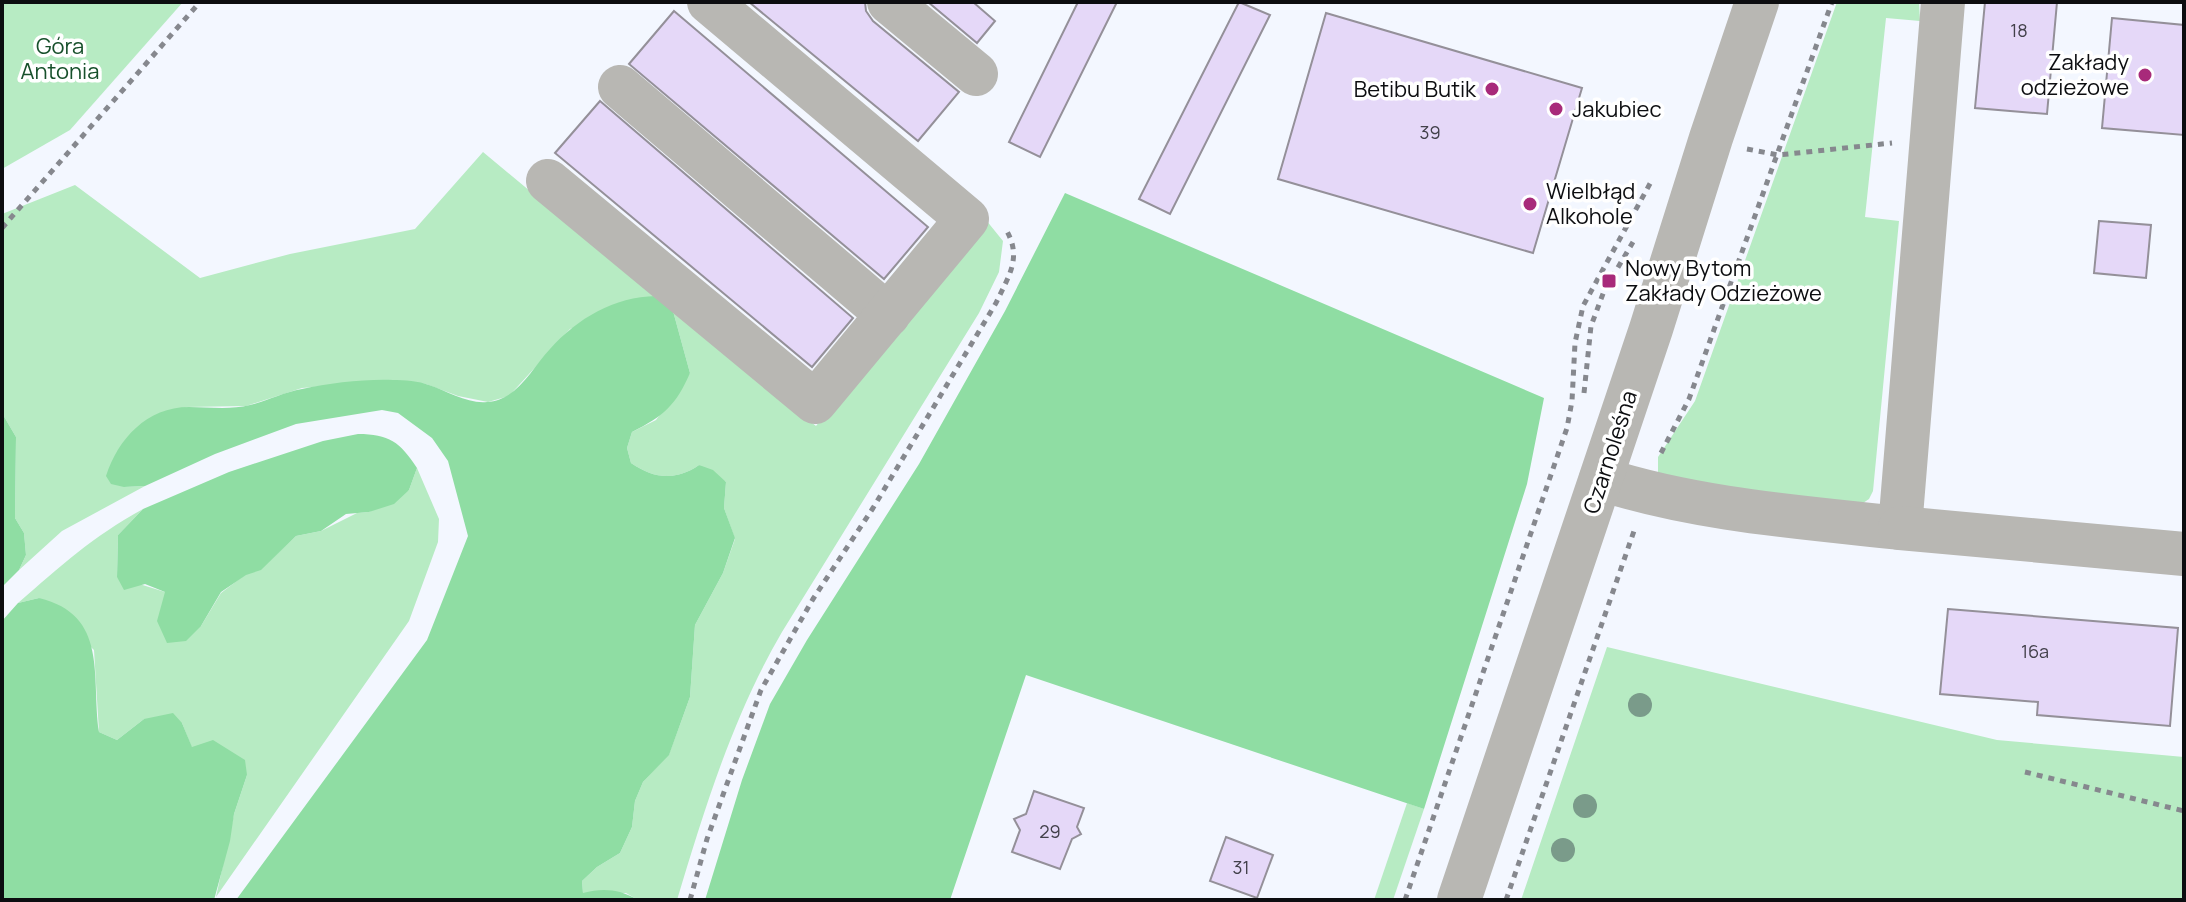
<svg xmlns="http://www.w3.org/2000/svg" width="2186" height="902" font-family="Manrope,sans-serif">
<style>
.green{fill:#b7ebc3}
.forest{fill:#8fdda3}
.building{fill:#e5d8f8;stroke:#949099;stroke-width:2}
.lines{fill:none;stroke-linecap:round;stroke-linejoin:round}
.path{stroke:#86888e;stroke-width:5;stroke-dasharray:6 6;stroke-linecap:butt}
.minor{stroke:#b8b7b3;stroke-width:44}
.tree{fill:#7a9b8a}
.poi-dot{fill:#a82a7a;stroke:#fff;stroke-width:3}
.labels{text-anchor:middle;stroke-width:7;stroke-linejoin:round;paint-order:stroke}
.number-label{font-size:18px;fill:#42404a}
.park-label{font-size:22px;fill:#17502b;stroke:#fff}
.poi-label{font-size:22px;fill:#0c0d10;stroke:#fff;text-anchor:start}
.street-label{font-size:22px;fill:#0c0d10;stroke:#fff}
</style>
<rect width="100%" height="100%" fill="#f3f7ff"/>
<g class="green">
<path d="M2,2H183L70,130L2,169Z"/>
<path d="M1837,2H1919L1920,21L1886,18L1865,217L1899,221L1873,491L1869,499L1860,505L1658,486V457L1695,401Z"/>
<path d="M483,152L656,296L570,329L509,396L488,402L458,396L426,384L392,380L302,388L246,406L186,407L124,487L145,486L62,531L19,570L26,555L24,533L15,518L16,437L2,413V214L75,185L200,278L290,254L415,229Z"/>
<path d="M986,220L1003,241L999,272L979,313L782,632C733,716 705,807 677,900H638L626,893H583L582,881L597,867L620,853L632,827L635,801L643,782L669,754L681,722L690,697L695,625L723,573L735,539L724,508L726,482L699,465C676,481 654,479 631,463L627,448L632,432L656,420L690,373L673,311L816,426Z"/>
<path d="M417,468L439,519L438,542L409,621L216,897L234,814L247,775L192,748L182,723L144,719L117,740L99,732L94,650L39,598L18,603C62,565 92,537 143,509L118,535L117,577L165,592L201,626L221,593L246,574L261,569L296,536L321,531L357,513L369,512L409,490Z"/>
<path d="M1607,647L1997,740L2184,757V900H1521Z"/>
<path d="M1407,803L1424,809L1393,900H1374Z"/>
</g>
<g class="forest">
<path d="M1065,193L1544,398L1527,484L1424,809L1026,675L950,900H705L742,780L770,704L807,640L919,464L1005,311Z"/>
<path d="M656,296L673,311L690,373C676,405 664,416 632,432L627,448L631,463C654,479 676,481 699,465L713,470L726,482L724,508L735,538L723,573L695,625L690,697L681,722L669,755L643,782L635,801L632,827L620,853L597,867L582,881L583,893C603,888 619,889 638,900H236L427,640L468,536L448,461L432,438L398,413L382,410L296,424L215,454L145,486L124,487L111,484L106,476C118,439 147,407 189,407C209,407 230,410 250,405C267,401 284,392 302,389C330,383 364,379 393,380C404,380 419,381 429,385C447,391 468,404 487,402C518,400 531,369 550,349C578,318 614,297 656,296Z"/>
<path d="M2,413L16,437L15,518L24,533L26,555L19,570L2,587Z"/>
<path d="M358,434C389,434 400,442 417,468L409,490L394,504L369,512L346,514L321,531L296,536L261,570L246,575L221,592L201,626L186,641L167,643L157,621L165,592L145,584L124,590L117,577L118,535L143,509L229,472L323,441Z"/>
<path d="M39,598C109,615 91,676 99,732L117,740L144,719L173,713L182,723L192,747L213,740L245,760L247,775L234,814L230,841L214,900H2V621L18,603Z"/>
</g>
<g class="building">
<path d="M749,2H865L866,11L873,21L959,92L918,141Z"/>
<path d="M928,2H973L995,21L977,43Z"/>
<path d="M1078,2H1117L1040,157L1009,142Z"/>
<path d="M1239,2L1270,15L1170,214L1139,199Z"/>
<path d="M1985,2H2057L2047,114L1975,108Z"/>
<path d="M674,11L928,227L884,279L629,64Z"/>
<path d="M1326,13L1582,88L1533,253L1278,179Z"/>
<path d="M2112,18L2184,25V135L2102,128Z"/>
<path d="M600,101L853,318L812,367L555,153Z"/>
<path d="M2099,221L2151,225L2146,278L2094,273Z"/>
<path d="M1948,609L2178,628L2170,726L2037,715L2038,702L1940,694Z"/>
<path d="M1034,791L1084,808L1077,827L1081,834L1072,839L1060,869L1012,852L1020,830L1014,819L1026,814Z"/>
<path d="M1226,837L1273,855L1257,898L1210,881Z"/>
</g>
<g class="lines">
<g class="path">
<path d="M1747,149L1778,155L1892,143"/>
<path d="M2,228L200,2"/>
<path d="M1584,393L1591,326L1604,291L1633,242"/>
<path d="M1661,453L1689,399L1832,2"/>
<path d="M2025,772L2184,811"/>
<path d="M690,900L707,839L761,690L813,599L873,508L996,303C1009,275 1023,257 1005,228"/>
<path d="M1405,900L1567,428L1572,401L1575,343L1583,306L1652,180"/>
<path d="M1506,900L1634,531"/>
</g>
<g class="minor">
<path d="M889,2L976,74"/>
<path d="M620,87L888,315"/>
<path d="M548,181L815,402L967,219L709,2"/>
<path d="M1601,479C1698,510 1800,517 1900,528L1943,2"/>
<path d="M1900,528L2184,554"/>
<path d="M1459,900L1651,329L1711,138L1757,2"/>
</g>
</g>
<g class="tree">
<circle cx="1640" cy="705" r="12"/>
<circle cx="1585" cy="806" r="12"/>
<circle cx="1563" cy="850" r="12"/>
</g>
<g class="poi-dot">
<circle cx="2145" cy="75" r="8"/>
<circle cx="1492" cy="89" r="8"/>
<circle cx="1556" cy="109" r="8"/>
<circle cx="1530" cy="204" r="8"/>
<rect x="1601" y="273" width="16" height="16" rx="4"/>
</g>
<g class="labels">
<g class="number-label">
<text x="2019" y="37">18</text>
<text x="1430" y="139">39</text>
<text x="2035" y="658">16a</text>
<text x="1050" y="838">29</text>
<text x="1241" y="874">31</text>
</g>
<g class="park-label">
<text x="60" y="54">Góra<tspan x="60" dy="25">Antonia</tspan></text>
</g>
<g class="poi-label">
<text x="2129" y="70" text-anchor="end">Zakłady<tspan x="2129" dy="25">odzieżowe</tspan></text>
<text x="1476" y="97" text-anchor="end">Betibu Butik</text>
<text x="1572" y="117">Jakubiec</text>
<text x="1546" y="199">Wielbłąd<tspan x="1546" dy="25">Alkohole</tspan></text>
<text x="1625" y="276">Nowy Bytom<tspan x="1625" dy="25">Zakłady Odzieżowe</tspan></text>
</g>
<g class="street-label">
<text transform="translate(1610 452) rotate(-72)" y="8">Czarnoleśna</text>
</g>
</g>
<rect width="2186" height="902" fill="none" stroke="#0c0d10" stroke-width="8"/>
</svg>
